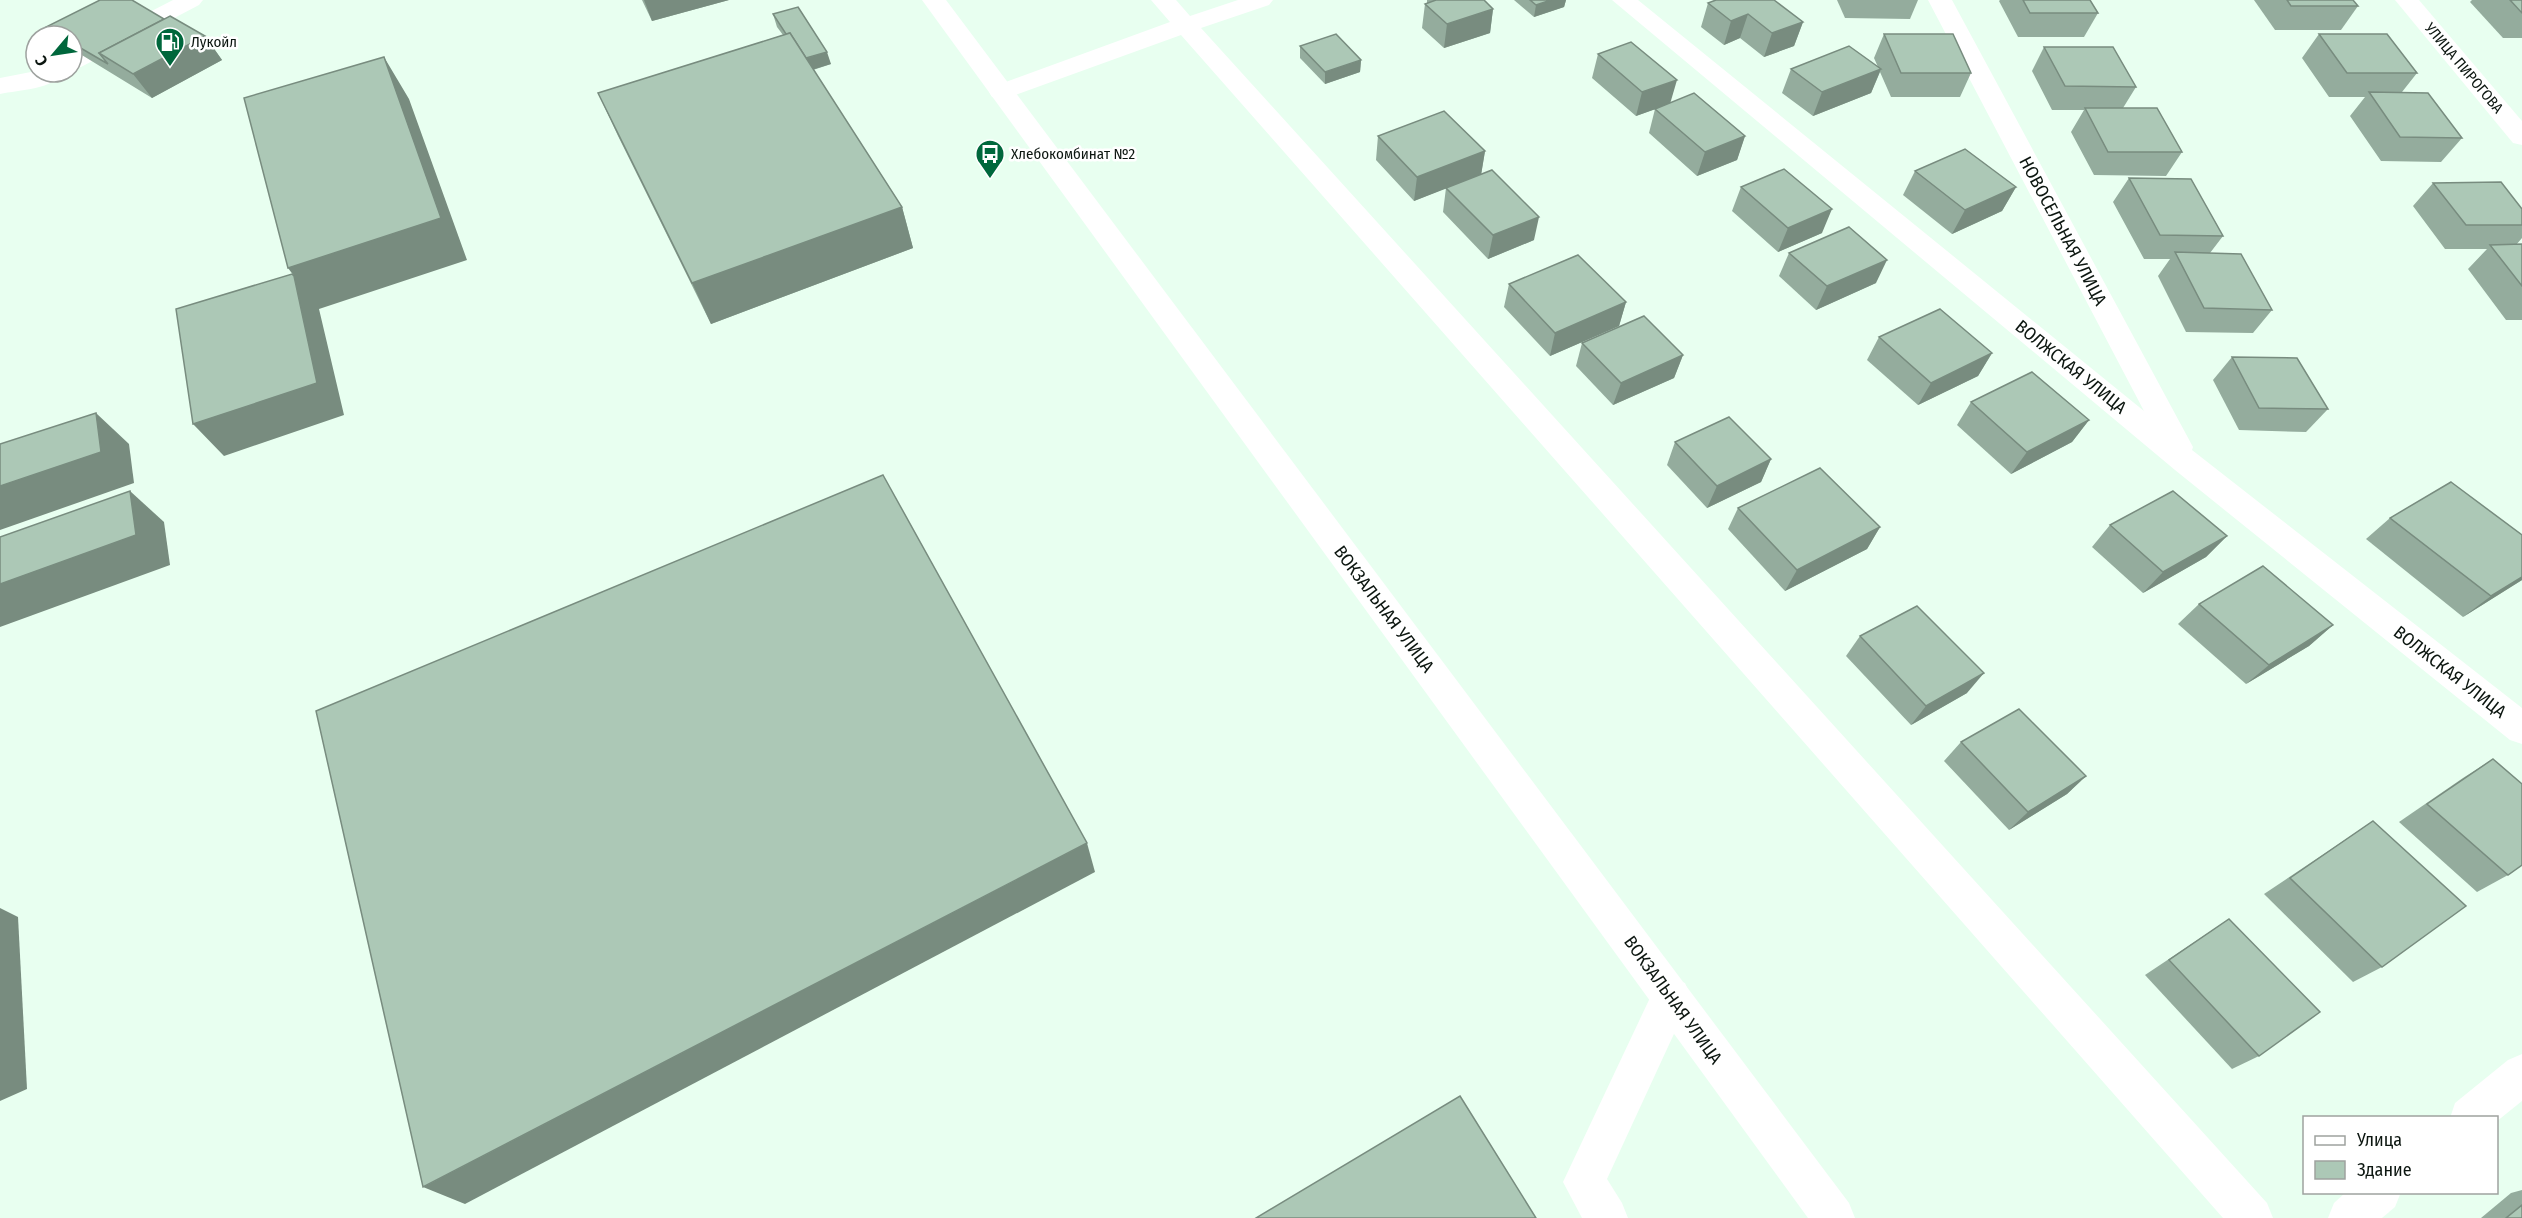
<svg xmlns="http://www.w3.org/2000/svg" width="2522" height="1218" font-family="'Fira Sans Condensed',sans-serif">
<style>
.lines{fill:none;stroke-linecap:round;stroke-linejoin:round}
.minor{fill:#fff;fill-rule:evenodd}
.major{fill:#fff;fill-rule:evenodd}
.wall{fill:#94ac9d}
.shaded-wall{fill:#788c7f}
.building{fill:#acc8b6;stroke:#788c7f;stroke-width:1.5}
.labels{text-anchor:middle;stroke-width:5;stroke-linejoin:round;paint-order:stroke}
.far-poi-label{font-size:15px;fill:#0c1610;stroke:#fff;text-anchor:start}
.far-street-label{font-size:15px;fill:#0c1610;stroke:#fff}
.street-label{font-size:18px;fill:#0c1610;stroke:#fff}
</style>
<rect width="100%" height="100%" fill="#e8fff0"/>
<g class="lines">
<g class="minor">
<path d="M173,0H203L199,5L81,67L72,69V52Z"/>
<path d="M1151,0H1176L1190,16L1238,0H1273L1269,5L1201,28L2267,1203L2273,1218H2223L1181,35L1010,97L1001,100L992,97L989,92L992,87L1170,22Z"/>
<path d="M1612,0H1638L2144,411L1928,0H1952L2193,447L2192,450L2522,708V744L2510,740L2175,470Z"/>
<path d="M2395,0H2419L2522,121V145L2513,143Z"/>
<path d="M36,71L65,72C54,89 19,90 0,94V78Z"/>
<path d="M1671,978L1685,983L1691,997L1607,1179L1622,1203L1628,1218H1582L1563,1182L1657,983Z"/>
<path d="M2522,1054V1101L2496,1122V1118H2450L2455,1103L2508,1060Z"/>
<path d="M2346,1192H2401L2395,1207L2382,1218H2328L2334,1203Z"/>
</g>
<path class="major" d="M922,0H946L1849,1203L1855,1218H1808Z"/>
</g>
<g class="wall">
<path d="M642,0H729L652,21Z"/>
<path d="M1427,0H1484L1493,9L1490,33L1444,48L1422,28L1425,4L1427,3Z"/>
<path d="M1514,0H1566L1564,7L1534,17Z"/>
<path d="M1837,0H1918L1910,19L1845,18Z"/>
<path d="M2000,0H2090L2098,13L2084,37H2018L1999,1Z"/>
<path d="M2254,0H2353L2358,6L2341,30H2275Z"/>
<path d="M2472,0H2522V38H2503L2470,2Z"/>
<path d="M1708,3L1803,22L1794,46L1764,57L1740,38L1724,45L1701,27Z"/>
<path d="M773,14L831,64L813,70L902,207L913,248L711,324L618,136L598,93L783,35L777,27Z"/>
<path d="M164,19L205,36L222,60L152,98L72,49V36H53L46,27Z"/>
<path d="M1884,34L1971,73L1960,97H1891L1880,72L1871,93L1813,116L1782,93L1791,69L1878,67L1874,58Z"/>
<path d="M2319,34L2417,73L2402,92L2462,138L2441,162L2381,161L2350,116L2365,97H2329L2302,58Z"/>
<path d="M1300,46L1361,60L1360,72L1325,84L1300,58Z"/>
<path d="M2044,47L2136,87L2123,108L2182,152L2166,176L2094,175L2071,132L2084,110H2052L2032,71Z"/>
<path d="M1598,54L1670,103L1745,136L1737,160L1697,176L1649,133L1655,109L1636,116L1592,78Z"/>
<path d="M1378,136L1485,151L1481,175L1534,240L1488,259L1443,212L1446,188L1414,201L1376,160Z"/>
<path d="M1915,171L2016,187L2002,211L1952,234L1903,195Z"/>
<path d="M2129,178L2223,236L2210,253L2272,310L2253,333L2186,332L2158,276L2170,259H2144L2113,202Z"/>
<path d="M2433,183L2522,209V238L2516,245L2522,244V320H2506L2468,269L2487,249H2445L2413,206Z"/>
<path d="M1741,187L1822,233L1778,252L1732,211Z"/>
<path d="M1789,253L1876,283L1816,310L1779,276Z"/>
<path d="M1509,284L1626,302L1619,326L1550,356L1504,307Z"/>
<path d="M1879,337L1992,353L1978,376L1918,405L1867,360Z"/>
<path d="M1582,343L1683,355L1674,378L1613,405L1576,366Z"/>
<path d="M2232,357L2328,409L2306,432L2239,430L2213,380Z"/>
<path d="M1971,402L2089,420L2072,442L2011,474L1957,425Z"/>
<path d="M1675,442L1771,459L1761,482L1707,508L1667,465Z"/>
<path d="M1738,508L1880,527L1867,549L1785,591L1728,529Z"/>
<path d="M2390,518L2522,580L2463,617L2366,539Z"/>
<path d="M2110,525L2227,536L2206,557L2143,593L2092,547Z"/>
<path d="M2199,604L2333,625L2309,646L2246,684L2178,624Z"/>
<path d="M1860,636L1967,693L1911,725L1846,656Z"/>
<path d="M1961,742L2086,776L2067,794L2009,830L1944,761Z"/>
<path d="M2493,759L2508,875L2477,892L2399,822L2463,778Z"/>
<path d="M2373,821L2382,967L2353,982L2264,894Z"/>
<path d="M2229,919L2259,1056L2232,1069L2145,975Z"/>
<path d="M2522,1190V1218H2481L2511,1193Z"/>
</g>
<g class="shaded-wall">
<path d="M644,0H729L652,21Z"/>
<path d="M1551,0H1566L1564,7L1534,17L1536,5Z"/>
<path d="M1493,9L1490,33L1444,48L1447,24Z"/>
<path d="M1748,14L1740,38L1724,45L1731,21Z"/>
<path d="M1803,22L1794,46L1764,57L1772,33Z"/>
<path d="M205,36L222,60L152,98L133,74Z"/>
<path d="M827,52L831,64L805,72L801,60Z"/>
<path d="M384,57L409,99L467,260L319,309L344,415L224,456L193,424L294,276L288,268Z"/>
<path d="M1361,60L1360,72L1325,84V72Z"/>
<path d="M1881,69L1871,93L1813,116L1822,92Z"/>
<path d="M1677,80L1670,104L1636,116L1642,92Z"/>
<path d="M1745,136L1737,160L1697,176L1705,152Z"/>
<path d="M1485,151L1481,175L1414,201L1417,177Z"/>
<path d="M2016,187L2002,211L1952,234L1965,210Z"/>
<path d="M902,207L913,248L711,324L692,283Z"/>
<path d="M1832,209L1822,233L1778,252L1788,228Z"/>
<path d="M1539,217L1534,240L1488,259L1493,235Z"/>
<path d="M1887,260L1876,283L1816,310L1827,286Z"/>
<path d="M1626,302L1619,326L1550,356L1555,333Z"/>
<path d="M1992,353L1978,376L1918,405L1931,383Z"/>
<path d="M1683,355L1674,378L1613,405L1621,383Z"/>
<path d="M96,413L129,444L134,483L0,530V486Z"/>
<path d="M2089,420L2072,442L2011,474L2027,452Z"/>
<path d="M1771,459L1761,482L1707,508L1717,486Z"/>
<path d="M130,491L164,522L170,565L0,627V584Z"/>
<path d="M1880,527L1867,549L1785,591L1797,570Z"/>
<path d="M2227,536L2206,557L2143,593L2163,572Z"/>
<path d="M2522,577V580L2463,617L2491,596Z"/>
<path d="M2333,625L2309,646L2246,684L2269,665Z"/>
<path d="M1984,673L1967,693L1911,725L1926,706Z"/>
<path d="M2086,776L2067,794L2009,830L2028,812Z"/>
<path d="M1087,843L1095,872L465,1204L423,1187Z"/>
<path d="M0,908L18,917L27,1089L0,1101Z"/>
</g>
<g class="building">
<path d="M100,0H132L164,19L99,53L108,64L72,43V36H61L46,27Z"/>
<path d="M1436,0H1484L1493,9L1447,24L1425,4Z"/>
<path d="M1530,0H1551L1536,5Z"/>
<path d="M1716,0H1774L1803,22L1772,33L1748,14L1731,21L1708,3Z"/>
<path d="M2023,0H2090L2098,13H2030Z"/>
<path d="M2287,0H2353L2358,6H2291Z"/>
<path d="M2510,0H2522V13Z"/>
<path d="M798,7L827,52L806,58L790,33L786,34L773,14Z"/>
<path d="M170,16L205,36L133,74L99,53Z"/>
<path d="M790,33L902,207L692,283L598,93Z"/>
<path d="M1336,34L1361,60L1325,72L1300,46Z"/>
<path d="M1884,34H1953L1971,73H1901Z"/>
<path d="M2319,34H2387L2417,73H2347Z"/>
<path d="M1631,42L1677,80L1642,92L1598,54Z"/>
<path d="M1849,46L1881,69L1822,92L1791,69Z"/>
<path d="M2044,47H2113L2136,87L2065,86Z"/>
<path d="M384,57L441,218L288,268L244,98Z"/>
<path d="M2369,92L2428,93L2462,138L2400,137Z"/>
<path d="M1694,93L1745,136L1705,152L1655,109Z"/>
<path d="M2085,108H2157L2182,152H2108Z"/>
<path d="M1444,111L1485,151L1417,177L1378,136Z"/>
<path d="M1965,149L2016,187L1965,210L1915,171Z"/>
<path d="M1784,169L1832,209L1788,228L1741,187Z"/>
<path d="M1492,170L1539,217L1493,235L1446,188Z"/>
<path d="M2129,178L2191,179L2223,236L2160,235Z"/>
<path d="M2501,182L2522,209V225H2466L2433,183Z"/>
<path d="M1849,227L1887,260L1827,286L1789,253Z"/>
<path d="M2522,244V286L2490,245Z"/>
<path d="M2175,252L2241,254L2272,310L2204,308Z"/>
<path d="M1578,255L1626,302L1555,333L1509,284Z"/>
<path d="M292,274L294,276L317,383L193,424L176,309Z"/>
<path d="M1940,309L1992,353L1931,383L1879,337Z"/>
<path d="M1644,316L1683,355L1621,383L1582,343Z"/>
<path d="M2232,357L2297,358L2328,409L2259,408Z"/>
<path d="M2032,372L2089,420L2027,452L1971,402Z"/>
<path d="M96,413L101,452L0,486V444Z"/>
<path d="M1729,417L1771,459L1717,486L1675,442Z"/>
<path d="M1820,468L1880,527L1797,570L1738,508Z"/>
<path d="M883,475L1087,843L423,1187L316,711Z"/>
<path d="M2451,482L2522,535V577L2491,596L2390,518Z"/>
<path d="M130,491L136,535L0,584V537Z"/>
<path d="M2173,491L2227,536L2163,572L2110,525Z"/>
<path d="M2263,566L2333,625L2269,665L2199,604Z"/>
<path d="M1917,606L1984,673L1926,706L1860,636Z"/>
<path d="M2019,709L2086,776L2028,812L1961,742Z"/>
<path d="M2493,759L2522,784V865L2508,875L2427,804Z"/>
<path d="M2373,821L2466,906L2382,967L2290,878Z"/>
<path d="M2229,919L2320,1012L2259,1056L2169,960Z"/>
<path d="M1460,1096L1536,1218H1256Z"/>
<path d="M2522,1205V1218H2506Z"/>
</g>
<defs>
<g id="fuel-pin" transform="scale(1.5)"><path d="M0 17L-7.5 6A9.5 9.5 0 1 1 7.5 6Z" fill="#00673c" stroke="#fff"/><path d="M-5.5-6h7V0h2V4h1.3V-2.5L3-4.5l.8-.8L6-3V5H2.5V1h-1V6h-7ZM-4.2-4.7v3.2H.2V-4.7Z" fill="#fff"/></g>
<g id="bus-pin" transform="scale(1.5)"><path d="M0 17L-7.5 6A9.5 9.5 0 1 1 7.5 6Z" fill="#00673c" stroke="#fff"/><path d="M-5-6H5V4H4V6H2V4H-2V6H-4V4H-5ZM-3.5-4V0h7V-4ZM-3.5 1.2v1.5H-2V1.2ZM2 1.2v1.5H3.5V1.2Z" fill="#fff"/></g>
</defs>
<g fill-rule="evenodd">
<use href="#fuel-pin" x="170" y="42"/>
<use href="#bus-pin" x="990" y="154"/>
</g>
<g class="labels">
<g class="far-poi-label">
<text x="191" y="47">Лукойл</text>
<text x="1011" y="159">Хлебокомбинат №2</text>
</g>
<g class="far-street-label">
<text transform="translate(2464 68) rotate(50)" y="5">УЛИЦА ПИРОГОВА</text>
</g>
<g class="street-label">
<text transform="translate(2063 231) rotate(62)" y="6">НОВОСЕЛЬНАЯ УЛИЦА</text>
<text transform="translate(2071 367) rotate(39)" y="6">ВОЛЖСКАЯ УЛИЦА</text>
<text transform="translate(1384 609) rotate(53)" y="6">ВОКЗАЛЬНАЯ УЛИЦА</text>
<text transform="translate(2450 672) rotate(38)" y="6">ВОЛЖСКАЯ УЛИЦА</text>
<text transform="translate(1673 1000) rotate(54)" y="6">ВОКЗАЛЬНАЯ УЛИЦА</text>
</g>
</g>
<rect x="2303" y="1116" width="195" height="78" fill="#ffffff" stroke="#9ea29f" stroke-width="1.5"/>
<rect x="2315" y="1136" width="30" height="9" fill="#ffffff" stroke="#9ea29f" stroke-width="1.5"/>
<text x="2357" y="1146" font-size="18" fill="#0c1610">Улица</text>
<rect x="2315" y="1161" width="30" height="18" fill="#acc8b6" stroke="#9ea29f" stroke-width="1.5"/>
<text x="2357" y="1176" font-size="18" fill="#0c1610">Здание</text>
<g transform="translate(54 54) rotate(241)"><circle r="28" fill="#ffffff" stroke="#9ea29f" stroke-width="1.5"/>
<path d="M0-4.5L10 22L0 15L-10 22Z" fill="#00673c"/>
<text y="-9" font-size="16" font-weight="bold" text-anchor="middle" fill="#0c1610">С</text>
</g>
</svg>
